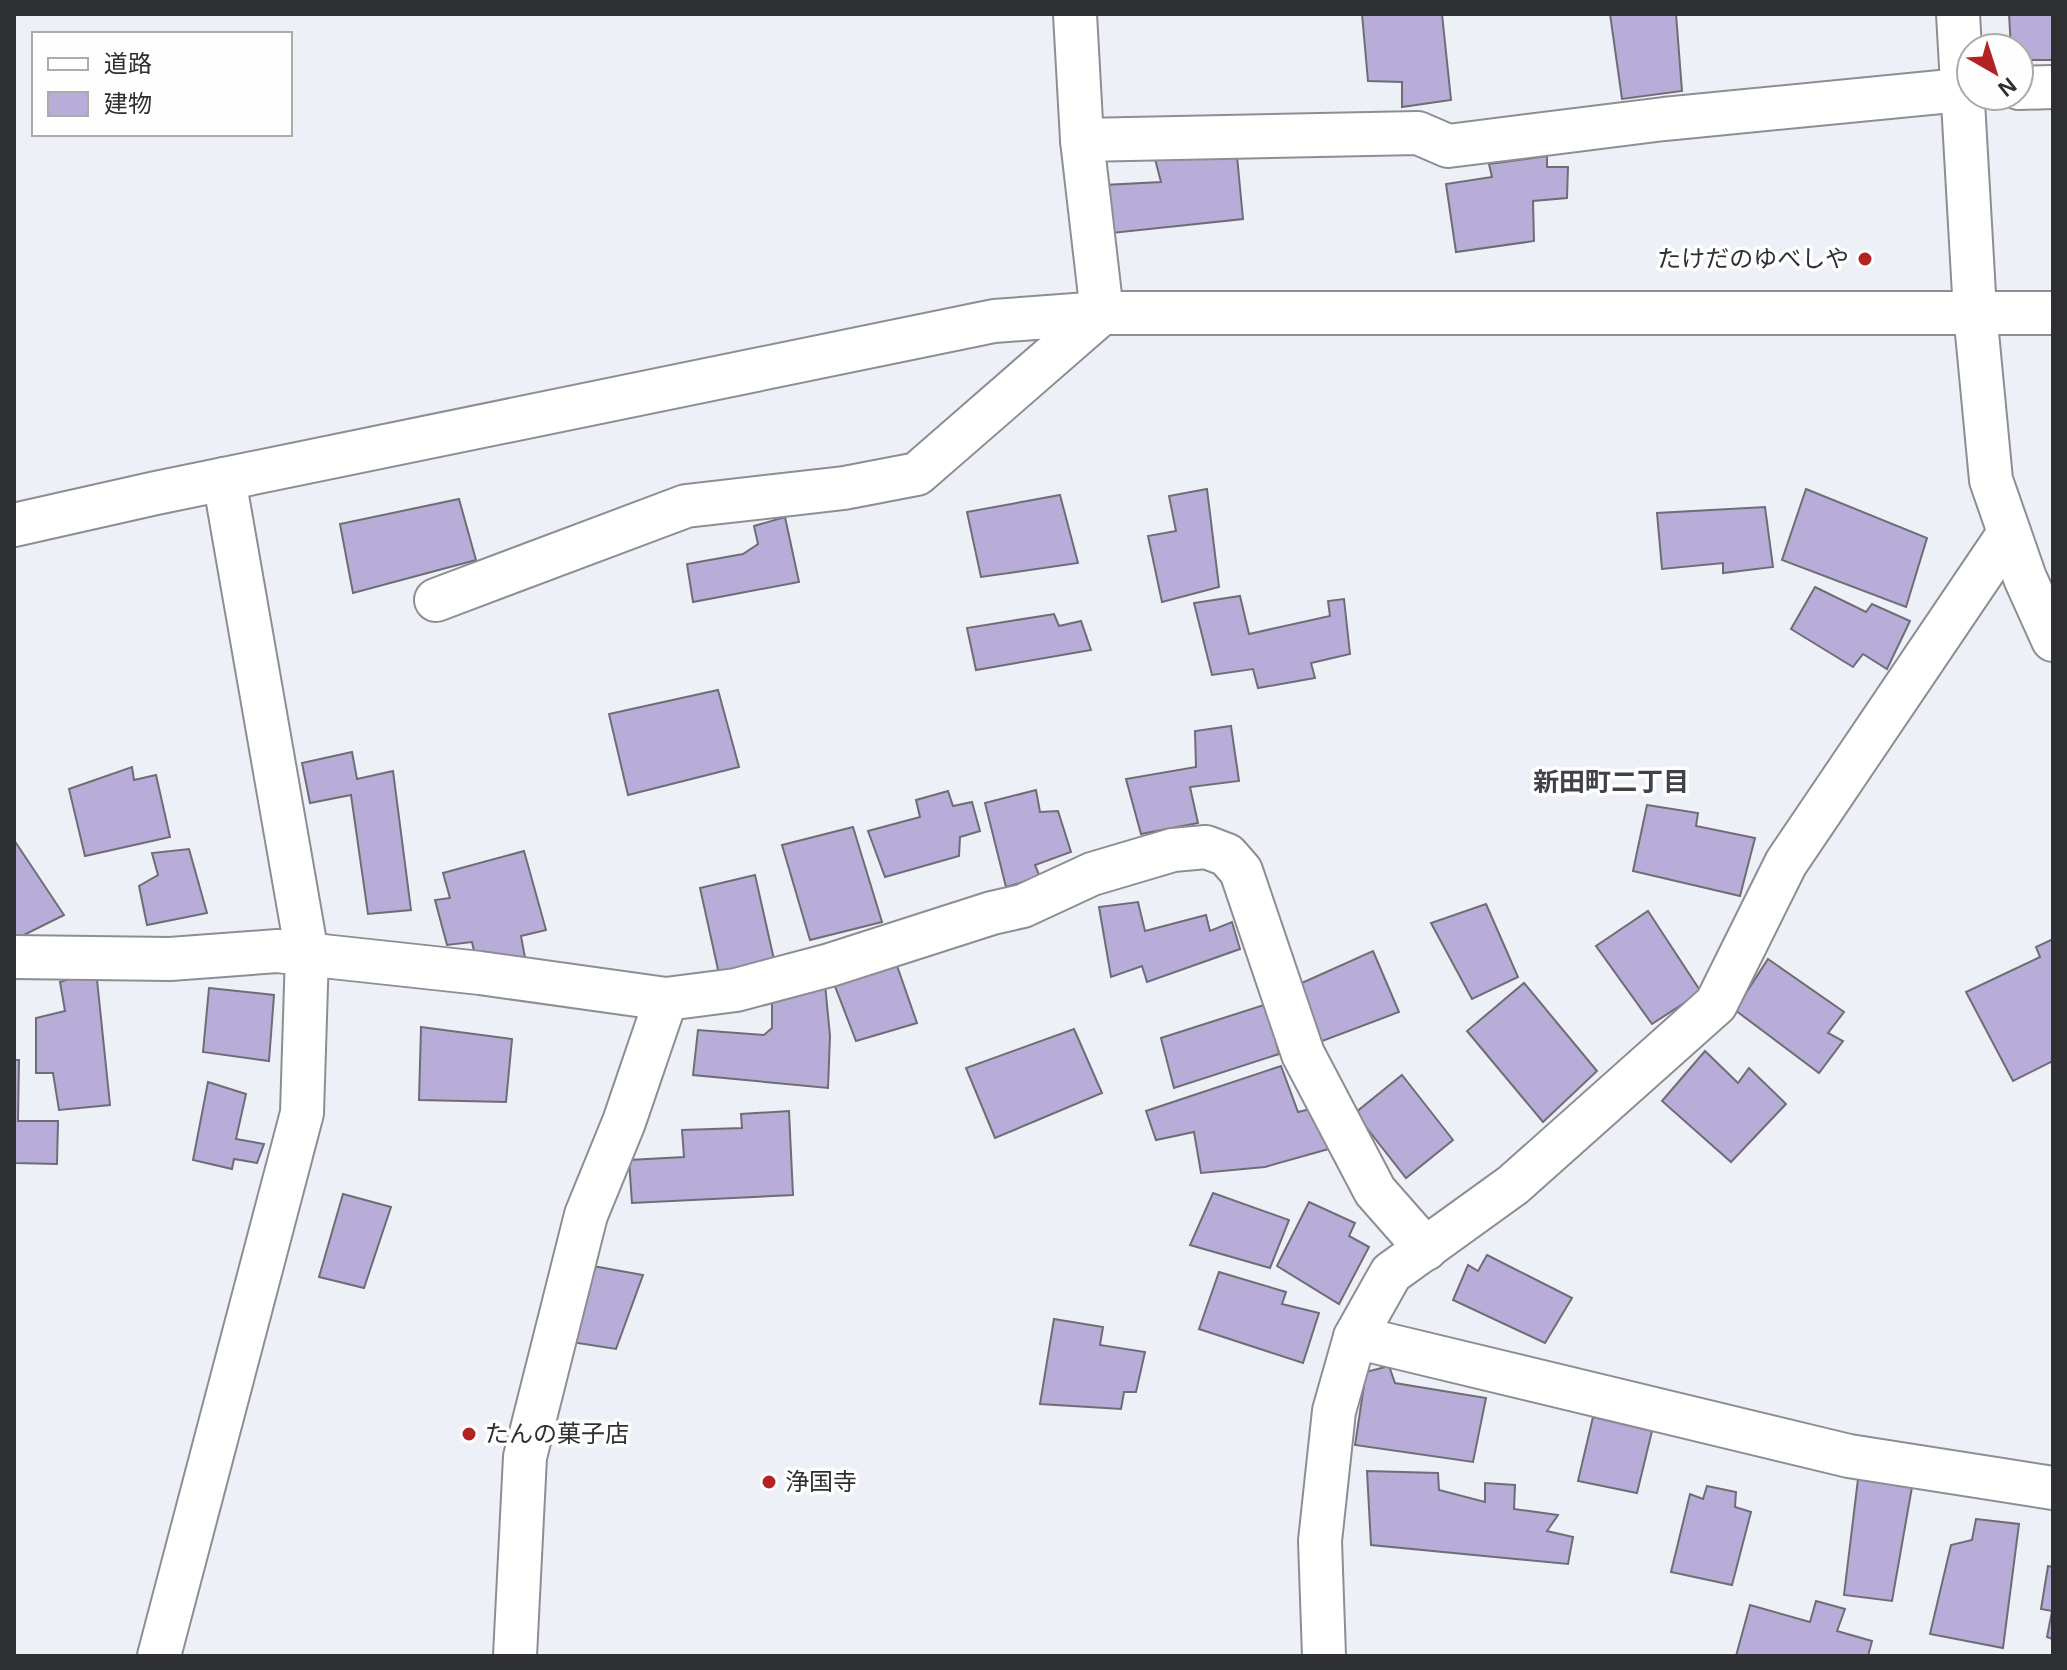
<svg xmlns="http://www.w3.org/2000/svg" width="2067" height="1670" font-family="Arial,'Noto Sans JP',sans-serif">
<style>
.building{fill:#b7add8;stroke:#6f6d74;stroke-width:2}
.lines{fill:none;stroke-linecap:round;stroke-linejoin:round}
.minor-casing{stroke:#8c8e94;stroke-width:46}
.minor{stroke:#fff;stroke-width:42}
.poi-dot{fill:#b32323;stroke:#fefefe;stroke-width:3}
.labels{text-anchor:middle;stroke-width:7;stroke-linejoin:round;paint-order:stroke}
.poi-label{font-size:24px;fill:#2e2f32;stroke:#fefefe;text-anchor:start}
.neighbourhood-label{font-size:26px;font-weight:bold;fill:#404248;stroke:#fefefe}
</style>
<rect width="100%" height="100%" fill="#eef0f8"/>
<g class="building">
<path d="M1362,14H1442L1451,100L1402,107V82L1368,81Z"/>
<path d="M1610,14H1676L1682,91L1622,99Z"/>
<path d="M2009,14H2053V60H2019V48H2011Z"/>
<path d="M1237,156L1243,219L1112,233L1104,185L1161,182L1155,159Z"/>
<path d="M1547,156V167H1568L1567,198L1533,201L1534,241L1456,252L1446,184L1492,177L1489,164Z"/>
<path d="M1207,489L1219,587L1162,602L1148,536L1176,531L1169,496Z"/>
<path d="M1806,489L1927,538L1906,607L1782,560Z"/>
<path d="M1060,495L1078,563L981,577L967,512Z"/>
<path d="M459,499L476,560L353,593L340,524Z"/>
<path d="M1765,507L1773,567L1723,573V563L1662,569L1657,513Z"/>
<path d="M785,517L799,582L693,602L687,564L743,554L758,544L754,526Z"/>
<path d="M1815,587L1866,612L1872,604L1910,621L1887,669L1863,654L1853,667L1791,629Z"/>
<path d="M1240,596L1249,634L1330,616L1328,601L1344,599L1350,654L1311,663L1315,678L1258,688L1253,669L1212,675L1194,603Z"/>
<path d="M1054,614L1059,626L1081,621L1091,650L976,670L967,628Z"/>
<path d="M718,690L739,767L628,795L609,714Z"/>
<path d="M1231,726L1239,781L1190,787L1198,823L1141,834L1126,779L1196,767L1195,731Z"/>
<path d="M352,752L357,779L393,771L411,910L368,914L351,795L310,803L302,763Z"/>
<path d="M132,767L134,780L156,775L170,837L85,856L69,789Z"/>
<path d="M1036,790L1040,812L1058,811L1071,852L1035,865L1040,877L1006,887L985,803Z"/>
<path d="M948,791L953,806L972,802L980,831L960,837L959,856L885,877L868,831L920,817L916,800Z"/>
<path d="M1647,805L1698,813L1696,826L1755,838L1740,896L1633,871Z"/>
<path d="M853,827L882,922L810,940L782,845Z"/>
<path d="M14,840L64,915L14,940Z"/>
<path d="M189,849L207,913L147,925L139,886L158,875L152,853Z"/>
<path d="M524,851L546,930L521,936L526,963L475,956L472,942L447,945L435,900L450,898L443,873Z"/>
<path d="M755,875L775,964L719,974L700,888Z"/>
<path d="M1138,902L1145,931L1206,915L1210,931L1232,922L1240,949L1147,982L1142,966L1111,977L1099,907Z"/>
<path d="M1486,904L1518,977L1472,999L1431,923Z"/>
<path d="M1648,911L1701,992L1652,1024L1596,946Z"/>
<path d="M2053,939V1061L2013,1081L1966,992L2040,957L2036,947Z"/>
<path d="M1373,951L1399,1012L1309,1046L1286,990Z"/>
<path d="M1768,959L1844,1012L1828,1033L1843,1041L1819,1073L1735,1010Z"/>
<path d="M895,960L917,1023L856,1041L833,981Z"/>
<path d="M96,970L110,1105L59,1110L53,1073H36V1018L65,1011L60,982Z"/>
<path d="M1524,983L1597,1071L1543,1122L1467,1031Z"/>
<path d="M825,984L830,1036L828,1088L693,1075L698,1030L764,1035L772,1028V997Z"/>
<path d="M209,988L274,995L269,1061L203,1052Z"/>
<path d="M1267,1004L1279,1054L1174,1088L1161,1038Z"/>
<path d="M421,1027L512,1039L506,1102L419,1100Z"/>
<path d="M1074,1029L1102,1093L995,1138L966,1068Z"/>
<path d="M1705,1051L1738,1083L1749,1068L1786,1104L1731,1162L1662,1101Z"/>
<path d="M14,1060H19L18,1121H58L57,1164L14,1163Z"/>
<path d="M1281,1066L1298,1112L1315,1108L1332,1148L1265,1167L1201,1173L1194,1132L1156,1140L1146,1111Z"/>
<path d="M1402,1075L1453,1140L1406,1178L1355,1113Z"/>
<path d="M208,1082L246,1094L236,1139L264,1144L257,1163L234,1159L232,1169L193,1160Z"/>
<path d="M789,1111L793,1195L632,1203L629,1160L684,1157L682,1130L742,1128L741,1114Z"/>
<path d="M1213,1193L1289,1220L1270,1268L1190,1245Z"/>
<path d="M343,1194L391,1207L364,1288L319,1277Z"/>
<path d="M1309,1202L1355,1223L1349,1236L1369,1247L1339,1304L1277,1266Z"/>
<path d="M1487,1255L1572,1298L1545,1343L1453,1300L1468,1265L1478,1271Z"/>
<path d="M593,1266L643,1275L616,1349L571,1342Z"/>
<path d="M1219,1272L1286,1292L1282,1304L1319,1313L1303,1363L1199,1329Z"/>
<path d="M1054,1319L1103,1327L1100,1345L1145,1352L1136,1392H1124L1121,1409L1040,1404Z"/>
<path d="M1389,1366L1395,1383L1486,1398L1473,1462L1355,1445L1366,1372Z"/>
<path d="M1593,1417L1652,1431L1637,1493L1578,1481Z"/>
<path d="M1367,1471L1438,1473L1439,1490L1485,1502V1483L1515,1485L1514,1509L1558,1515L1547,1531L1573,1537L1568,1564L1371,1545Z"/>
<path d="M1858,1479L1912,1487L1892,1601L1844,1595Z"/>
<path d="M1707,1486L1736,1492L1735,1507L1751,1512L1732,1585L1671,1572L1690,1494L1703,1499Z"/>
<path d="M1976,1519L2019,1524L2003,1648L1930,1634L1951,1545L1972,1540Z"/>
<path d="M2048,1566L2053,1567V1639L2047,1637L2052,1611L2041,1609Z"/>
<path d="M1816,1601L1845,1609L1837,1631L1872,1641L1868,1656H1736L1750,1605L1810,1622Z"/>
</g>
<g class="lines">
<g class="minor-casing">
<g id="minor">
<path d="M1958,14L1975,312L1991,480L2025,578L2053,640"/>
<path d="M2019,88L2053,87"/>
<path d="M1082,140L1418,133L1448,146L1664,119L1971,89"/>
<path d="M14,525L156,493L994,321L1102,313H2053"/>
<path d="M436,600L686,506L844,488L917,474L1102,313L1082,140L1075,14"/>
<path d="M14,957L170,959L277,951L480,973L666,999L736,990L830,965L992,913L1023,906L1092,874L1173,850L1206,847L1227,855L1241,871L1303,1054L1375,1191L1426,1249"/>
<path d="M1355,1337L1849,1456L2053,1488"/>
<path d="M159,1656L302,1113L307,954L224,479"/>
<path d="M515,1656L525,1457L586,1215L624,1122L666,999"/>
<path d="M1324,1656L1320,1541L1334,1411L1355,1337L1391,1273L1513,1185L1716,1004L1786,863L2009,533"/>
</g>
</g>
<use href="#minor" class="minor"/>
</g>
<g class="poi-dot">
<circle cx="1865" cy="259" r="8"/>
<circle cx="469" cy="1434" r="8"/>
<circle cx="769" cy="1482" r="8"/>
</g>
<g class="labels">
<g class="poi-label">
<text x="1849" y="267" text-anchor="end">たけだのゆべしや</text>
<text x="485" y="1442">たんの菓子店</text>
<text x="785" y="1490">浄国寺</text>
</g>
<g class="neighbourhood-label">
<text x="1611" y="791">新田町二丁目</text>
</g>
</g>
<rect width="2067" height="1670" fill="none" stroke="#2e2f32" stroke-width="32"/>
<rect x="32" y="32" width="260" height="104" fill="#fefefe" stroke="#ababac" stroke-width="2"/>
<rect x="48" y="58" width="40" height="12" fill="#ffffff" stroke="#ababac" stroke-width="2"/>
<text x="104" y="72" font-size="24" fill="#2e2f32">道路</text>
<rect x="48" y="92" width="40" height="24" fill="#b7add8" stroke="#ababac" stroke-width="2"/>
<text x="104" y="112" font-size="24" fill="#2e2f32">建物</text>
<g transform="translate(1995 72) rotate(141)"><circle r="38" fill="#fefefe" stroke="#ababac" stroke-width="2"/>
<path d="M0-6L14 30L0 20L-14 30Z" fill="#b32323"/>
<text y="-12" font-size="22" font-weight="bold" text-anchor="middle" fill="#2e2f32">N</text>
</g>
</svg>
